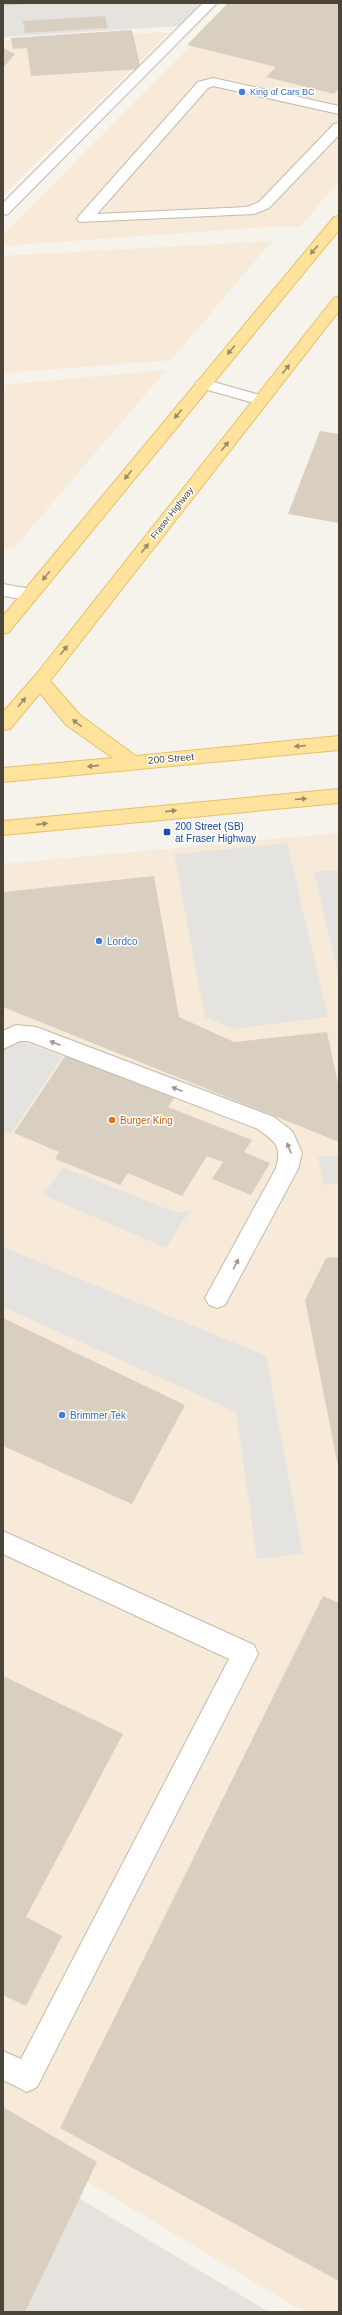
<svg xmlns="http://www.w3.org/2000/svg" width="342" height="2315" font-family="Helvetica,sans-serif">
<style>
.commercial{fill:#f7ead8}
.industrial{fill:#e6e2dd}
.parking{fill:#e5e3e0}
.building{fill:#d8cfc1}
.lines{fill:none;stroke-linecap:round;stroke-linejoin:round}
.minor-casing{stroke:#c2bbae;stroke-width:2}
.major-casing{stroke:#e6c16a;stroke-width:2}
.minor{fill:#fff;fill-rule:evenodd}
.major{fill:#ffe39c;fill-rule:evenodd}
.oneway{fill:#9c8c66}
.oneway2{fill:#9c9892}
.shop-dot{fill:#3f7fe0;stroke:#fff;stroke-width:1.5}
.transit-dot{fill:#1a4fb4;stroke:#fff;stroke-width:1.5}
.food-dot{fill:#e8710a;stroke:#fff;stroke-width:1.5}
.labels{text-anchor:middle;stroke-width:3;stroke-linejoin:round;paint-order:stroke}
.far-shop-label{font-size:9px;fill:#366cbe;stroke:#fff;text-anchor:start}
.far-street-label{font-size:9px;fill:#4b4439;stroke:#fff}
.street-label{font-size:10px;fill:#4b4439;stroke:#fff}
.transit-label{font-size:10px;fill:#164399;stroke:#fff;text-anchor:start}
.shop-label{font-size:10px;fill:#366cbe;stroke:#fff;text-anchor:start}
.food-label{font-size:10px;fill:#c56008;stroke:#fff;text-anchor:start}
</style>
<rect width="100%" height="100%" fill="#f6f3ec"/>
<g class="commercial">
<path d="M233,3H339V181L300,227L278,226L3,246V234Z"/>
<path d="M170,32L3,194V41Z"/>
<path d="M272,241L171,360L3,373V256Z"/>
<path d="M166,370L14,548L3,549V385Z"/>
<path d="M339,833V2312H304L3,2131V864Z"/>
</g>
<g class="industrial">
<path d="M3,3H201L178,26L3,37Z"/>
<path d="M3,2153L269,2312H3Z"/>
</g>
<g class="parking">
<path d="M287,843L328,1017L233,1029L205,1017L174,854Z"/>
<path d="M339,870V978L314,872Z"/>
<path d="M3,1033L62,1057L11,1134L7,1132L3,1138Z"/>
<path d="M339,1155V1183L323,1185L318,1157Z"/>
<path d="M63,1167L177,1213L190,1210L166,1248L43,1195Z"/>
<path d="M3,1247L266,1356L303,1554L257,1559L236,1412L3,1307Z"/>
</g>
<g class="building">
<path d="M3,3H32V4L3,6Z"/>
<path d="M228,3H339V88L334,94L266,77L276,67L187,45Z"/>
<path d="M105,16L108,28L25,33L23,21Z"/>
<path d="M132,30L141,69L31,76L27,48L13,49L11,38Z"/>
<path d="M3,48L15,54L3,68Z"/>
<path d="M320,431L339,434V523L288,514Z"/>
<path d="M154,876L179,1017L234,1042L327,1032L339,1088V1142L3,1007V892Z"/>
<path d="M66,1055L174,1098L168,1107L252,1140L244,1152L270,1163L251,1195L212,1179L223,1162L207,1156L182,1196L128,1173L120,1185L55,1159L59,1152L14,1133Z"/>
<path d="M339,1257V1466H338L305,1300L326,1258Z"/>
<path d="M3,1318L185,1405L132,1504L3,1446Z"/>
<path d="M323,1596L339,1603V2281L60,2128Z"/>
<path d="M3,1676L123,1734L26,1917L62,1936L26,2006L3,1995Z"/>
<path d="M3,2107L97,2162L25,2312H3Z"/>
</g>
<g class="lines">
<g class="minor-casing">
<g id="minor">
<path d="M203,3H217L8,214L3,215V203Z"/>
<path d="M213,78L339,106V114L213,86L208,88L97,214L247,207L259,202L334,124L339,123V135L269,208L254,214L79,222L77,219L79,216L198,82Z"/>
<path d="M203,379L267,397L269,400L267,403L261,405L197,387L195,384L197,381Z"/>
<path d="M3,584L36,590L39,594L36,598L30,600L3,596Z"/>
<path d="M16,1025L36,1027L274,1117L292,1131L295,1137L302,1153L298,1169L225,1305L217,1308L209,1305L205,1298L276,1168C282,1145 276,1143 258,1129L28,1041H20L3,1049V1031Z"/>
<path d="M3,1531L254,1645L258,1654L37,2087L27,2092L3,2080V2051L21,2059L229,1659L3,1554Z"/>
</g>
</g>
<g class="major-casing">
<g id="major">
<path d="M339,216V230L9,632L3,634V616L334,217Z"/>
<path d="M339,296V311L50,681L80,715L136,756L339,736V750L3,782V768L113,758L66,725L40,693L10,729L3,730V712L34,677L334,298Z"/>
<path d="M339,789V803L3,835V821Z"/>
</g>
</g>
<use href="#minor" class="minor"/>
<use href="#major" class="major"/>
</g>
<defs><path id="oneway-solid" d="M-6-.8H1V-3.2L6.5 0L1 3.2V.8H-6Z"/></defs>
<g class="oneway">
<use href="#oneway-solid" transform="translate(314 250) rotate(130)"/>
<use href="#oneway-solid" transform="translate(231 350) rotate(130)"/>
<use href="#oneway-solid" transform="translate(286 369) rotate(-52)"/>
<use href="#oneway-solid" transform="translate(178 414) rotate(130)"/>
<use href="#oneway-solid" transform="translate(225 446) rotate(-52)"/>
<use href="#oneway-solid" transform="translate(128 475) rotate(129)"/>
<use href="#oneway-solid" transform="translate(145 548) rotate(-52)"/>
<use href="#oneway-solid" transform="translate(46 576) rotate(129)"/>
<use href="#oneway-solid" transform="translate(64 650) rotate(-52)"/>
<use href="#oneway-solid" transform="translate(22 702) rotate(-50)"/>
<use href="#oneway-solid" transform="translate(77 723) rotate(-143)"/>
<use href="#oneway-solid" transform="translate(300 746) rotate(175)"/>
<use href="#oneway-solid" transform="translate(93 766) rotate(174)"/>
<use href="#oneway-solid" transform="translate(301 799) rotate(-5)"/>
<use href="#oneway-solid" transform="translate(171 811) rotate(-6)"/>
<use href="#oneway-solid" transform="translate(42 824) rotate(-6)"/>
</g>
<g class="oneway2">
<use href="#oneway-solid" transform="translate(55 1043) rotate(-159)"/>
<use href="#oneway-solid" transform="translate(177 1089) rotate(-159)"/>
<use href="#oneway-solid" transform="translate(289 1148) rotate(-112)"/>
<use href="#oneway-solid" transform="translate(236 1264) rotate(-62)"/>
</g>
<g class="shop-dot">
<circle cx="242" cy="92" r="4"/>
<circle cx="99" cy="941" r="4"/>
<circle cx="62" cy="1415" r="4"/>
</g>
<rect class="transit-dot" x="163" y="828" width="8" height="8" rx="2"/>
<circle class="food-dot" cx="112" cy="1120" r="4"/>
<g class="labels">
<g class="far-shop-label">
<text x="250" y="95">King of Cars BC</text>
</g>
<g class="far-street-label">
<text transform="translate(172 513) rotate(-52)" y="3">Fraser Highway</text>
</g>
<g class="street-label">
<text transform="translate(171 758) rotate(-5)" y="4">200 Street</text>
</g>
<g class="transit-label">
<text x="175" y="830">200 Street (SB)<tspan x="175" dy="12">at Fraser Highway</tspan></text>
</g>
<g class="shop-label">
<text x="107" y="945">Lordco</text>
<text x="70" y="1419">Brimmer Tek</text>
</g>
<g class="food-label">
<text x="120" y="1124">Burger King</text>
</g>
</g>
<rect width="342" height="2315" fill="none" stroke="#4b4439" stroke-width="8"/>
</svg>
